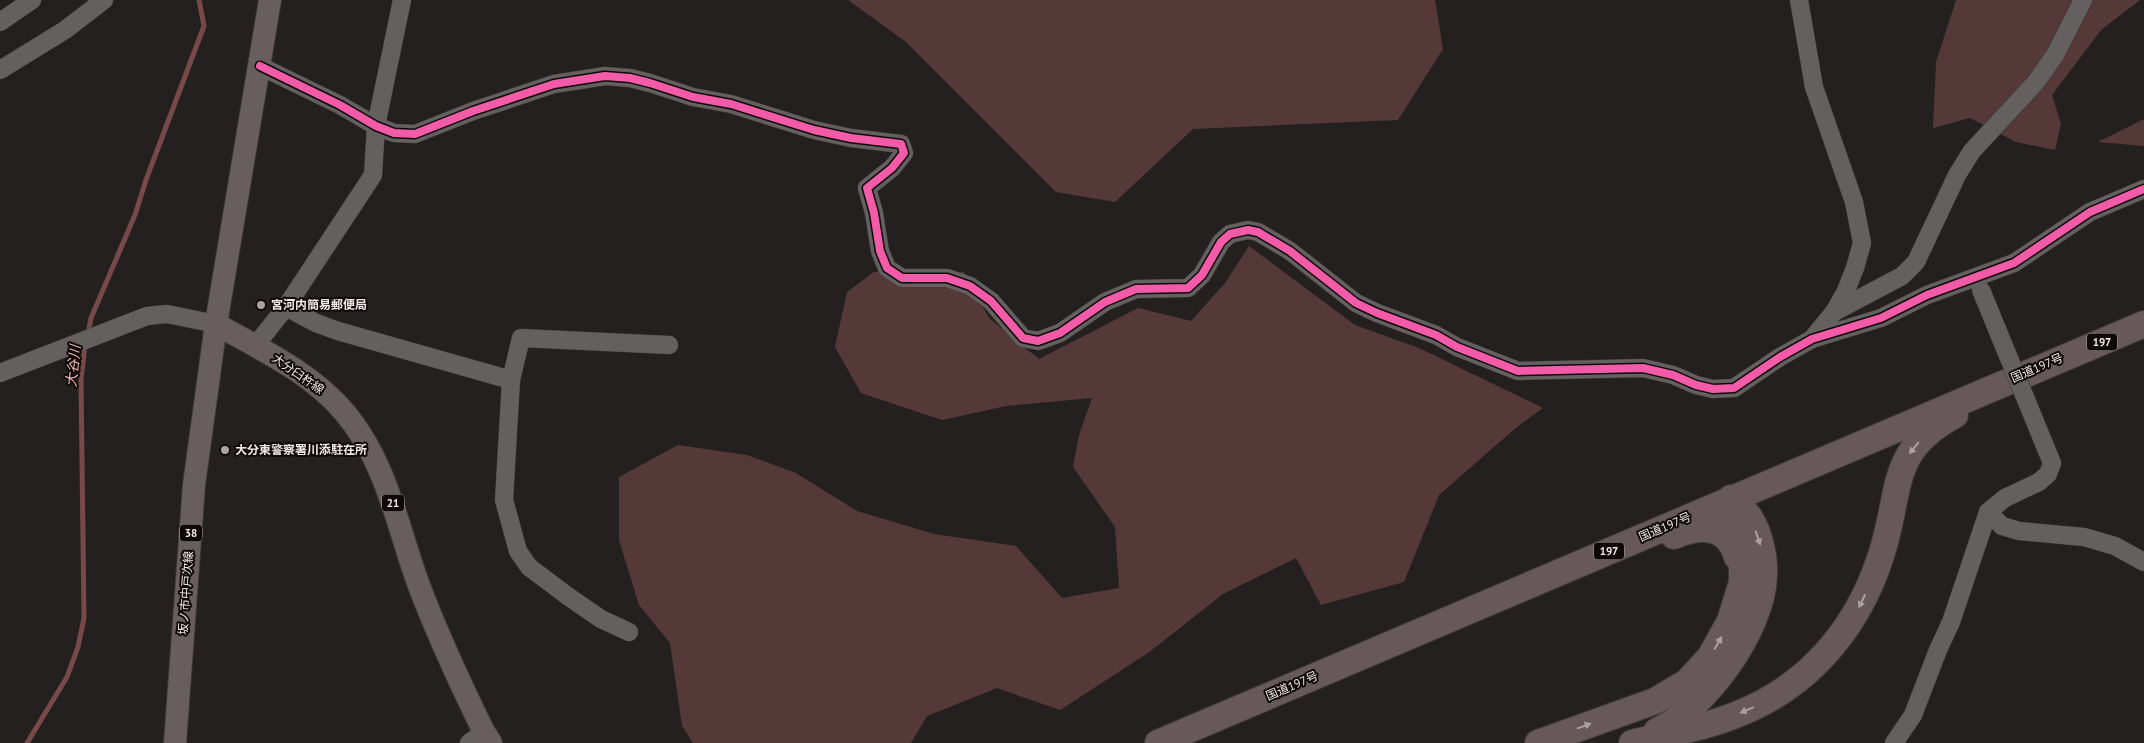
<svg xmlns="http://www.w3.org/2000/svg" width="2144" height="743" font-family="'PT Sans','Noto Sans JP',sans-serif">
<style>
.green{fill:#553939}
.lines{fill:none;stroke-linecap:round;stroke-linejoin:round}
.stream{stroke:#774a49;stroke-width:5}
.minor-casing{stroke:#3f3a3a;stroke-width:19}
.major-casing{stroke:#3f3a3a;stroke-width:24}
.highway-casing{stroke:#3f3a3a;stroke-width:28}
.minor{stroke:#646060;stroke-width:18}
.major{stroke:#695e5e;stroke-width:22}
.highway{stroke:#675959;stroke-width:26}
.minor-bridge-casing{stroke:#3f3a3a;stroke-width:19;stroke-linecap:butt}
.minor-bridge{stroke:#646060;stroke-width:18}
.cycleway-casing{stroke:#0e0909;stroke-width:11}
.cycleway{stroke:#f35aa7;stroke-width:8}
.oneway{fill:#aca1a1}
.poi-dot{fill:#aaa3a3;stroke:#0e0909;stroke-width:2}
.labels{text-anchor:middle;stroke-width:4;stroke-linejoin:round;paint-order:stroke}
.shield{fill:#0e0909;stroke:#ada6a6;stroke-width:1}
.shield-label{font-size:11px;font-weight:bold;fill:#f1e9e9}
.poi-label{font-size:12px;font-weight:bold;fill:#f1e9e9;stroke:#0e0909;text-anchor:start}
.street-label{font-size:12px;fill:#f1e9e9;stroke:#0e0909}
.water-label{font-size:14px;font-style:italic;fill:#fbb9b7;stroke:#0e0909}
</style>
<rect width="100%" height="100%" fill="#252020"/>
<g class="green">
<path d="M848,0H1435L1443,49L1398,120L1193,129L1115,202L1056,192L906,42Z"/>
<path d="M1956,0H2140L2101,30L2052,95L2061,124L2055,150L2016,142L1970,118L1933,128L1936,62Z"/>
<path d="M2144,119V146L2098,142Z"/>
<path d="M1249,246L1355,325L1419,348L1543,408L1518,426L1439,495L1404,582L1321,605L1296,558L1223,594L1148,653L1060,710L997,688L927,716L911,743H693L682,726L670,643L639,605L619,540V477L678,445L747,455L796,473L857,511L934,534L1016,546L1062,598L1119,588L1115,527L1073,467L1079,435L1092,398L1006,406L942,420L861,393L835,347L847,292L874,272H964L989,318L1039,359L1138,308L1191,321L1225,283Z"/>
</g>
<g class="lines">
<g class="stream">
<path d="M88,334L91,318L135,215L146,180L204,26L199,0"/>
<path d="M27,743L67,677L78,647L84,618L81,380L85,345"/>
</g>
<g class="minor-casing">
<g id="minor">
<path d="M1799,0L1814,87L1854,202L1862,243L1855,268L1845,293L1834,312L1812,339"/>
<path d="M0,22L32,0"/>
<path d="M260,66L340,105L376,126L394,133L415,134L473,111L554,84L605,76L630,78L650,83L693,97L731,104L814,130L851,138L901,144L904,153L892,168L867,188L874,213L880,251L887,268L902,278H947L970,286L991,301L1023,338L1038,341L1060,333L1105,302L1136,289L1188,288L1202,275L1221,242L1230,234L1248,230L1258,232L1290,251L1356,303L1377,313L1436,335L1457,347L1518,371L1643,368L1673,375L1696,385L1713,389L1734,388L1780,357L1812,339L1881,318L1927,295L2014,263L2090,212L2144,189"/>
<path d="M0,70L65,30L104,0"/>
<path d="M286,307L316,323L338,331L511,380"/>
<path d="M1834,312L1902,276L1916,262L1957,175L1972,151L2036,82L2055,55L2083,0"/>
<path d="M255,346L286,307L373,175L376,126L402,0"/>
<path d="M0,373L147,316L167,314L216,324"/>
<path d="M1988,512L2002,526L2019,531L2084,537L2115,546L2144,562"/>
<path d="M629,632L601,619L569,597L529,567L518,551L504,500L511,380L521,338L669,345"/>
<path d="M469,743L484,732"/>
<path d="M1894,743L1913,715L1938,650L1951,622L1988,512L2005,498L2039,482L2048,474L2052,463"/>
</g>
</g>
<g class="major-casing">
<g id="major">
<path d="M216,324C262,350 312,373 346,414C387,464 397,525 418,583C437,634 460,683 484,732L491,743"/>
<path d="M175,743L194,485L216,324L270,0"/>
</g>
</g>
<g class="highway-casing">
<g id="highway">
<path d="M1674,536C1700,525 1728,524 1737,557"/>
<path d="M1657,731C1705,708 1762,631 1764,576C1765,558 1760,534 1750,518C1745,511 1737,505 1731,498"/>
<path d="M1158,743L2144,324"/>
<path d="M1538,743L1655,701L1687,682L1710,657L1730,621L1742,582V563L1733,525L1731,498"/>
<path d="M1632,743C1667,734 1704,728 1738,714C1814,684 1864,620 1885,542C1901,483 1892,449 1955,415"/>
</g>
</g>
<use href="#minor" class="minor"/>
<use href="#major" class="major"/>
<use href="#highway" class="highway"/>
<g class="minor-bridge-casing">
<path id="minor-bridge" d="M1981,290L2052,463"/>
</g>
<use href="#minor-bridge" class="minor-bridge"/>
<g class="cycleway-casing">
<path id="cycleway" d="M260,66L340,105L376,126L394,133L415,134L473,111L554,84L605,76L630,78L650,83L693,97L731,104L814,130L851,138L901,144L904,153L892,168L867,188L874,213L880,251L887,268L902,278H947L970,286L991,301L1023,338L1038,341L1060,333L1105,302L1136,289L1188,288L1202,275L1221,242L1230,234L1248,230L1258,232L1290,251L1356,303L1377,313L1436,335L1457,347L1518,371L1643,368L1673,375L1696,385L1713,389L1734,388L1780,357L1812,339L1881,318L1927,295L2014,263L2090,212L2144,189"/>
</g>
<use href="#cycleway" class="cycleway"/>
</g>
<defs><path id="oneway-solid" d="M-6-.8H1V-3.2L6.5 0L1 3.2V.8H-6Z" transform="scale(1.25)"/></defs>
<g class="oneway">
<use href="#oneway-solid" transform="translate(1914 448) rotate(129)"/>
<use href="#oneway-solid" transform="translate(1758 538) rotate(71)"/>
<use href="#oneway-solid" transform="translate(1862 601) rotate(116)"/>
<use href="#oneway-solid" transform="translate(1718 643) rotate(-60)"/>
<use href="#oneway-solid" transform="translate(1747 710) rotate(157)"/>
<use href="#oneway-solid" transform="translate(1584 726) rotate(-20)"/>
</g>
<g class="poi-dot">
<circle cx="261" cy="305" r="5"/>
<circle cx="225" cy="450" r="5"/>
</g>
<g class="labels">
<g class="shield">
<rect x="2087" y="333.5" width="30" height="17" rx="4"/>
<rect x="382" y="494.5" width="22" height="17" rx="4"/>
<rect x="180" y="524.5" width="22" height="17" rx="4"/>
<rect x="1594" y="542.5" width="30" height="17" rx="4"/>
</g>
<g class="shield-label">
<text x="2102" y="346">197</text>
<text x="393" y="507">21</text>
<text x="191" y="537">38</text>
<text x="1609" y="555">197</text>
</g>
<g class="poi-label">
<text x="271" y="309">宮河内簡易郵便局</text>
<text x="235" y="454">大分東警察署川添駐在所</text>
</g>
<g class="street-label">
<text transform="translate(2037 368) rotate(-23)" y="4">国道197号</text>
<text transform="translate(298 374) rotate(35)" y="4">大分臼杵線</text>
<text transform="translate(1665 527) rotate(-23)" y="4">国道197号</text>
<text transform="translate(186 593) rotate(-86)" y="4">坂ノ市中戸次線</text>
<text transform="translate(1292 686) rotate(-23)" y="4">国道197号</text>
</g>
<g class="water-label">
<text transform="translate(73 366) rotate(-84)" y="5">大谷川</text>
</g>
</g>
</svg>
